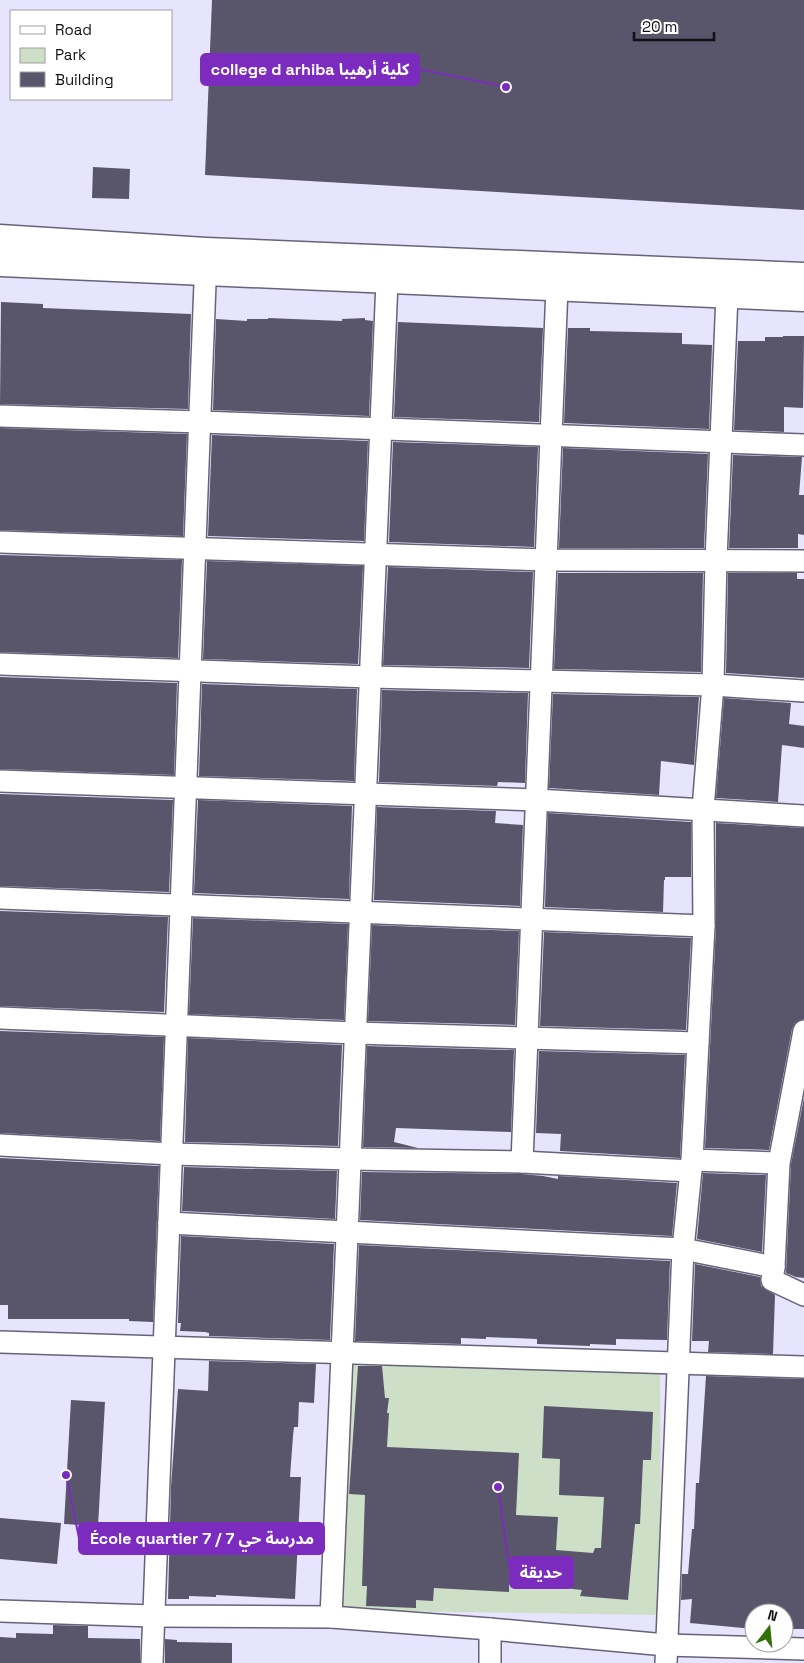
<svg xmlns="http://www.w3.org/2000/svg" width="804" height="1663" font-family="'Space Grotesk','Noto Sans Arabic',sans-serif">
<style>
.green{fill:#cedfc8}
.building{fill:#59566b}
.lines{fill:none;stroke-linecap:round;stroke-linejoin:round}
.minor-casing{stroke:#666378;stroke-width:24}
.tertiary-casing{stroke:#666378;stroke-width:29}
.minor{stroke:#fff;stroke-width:21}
.tertiary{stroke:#fff;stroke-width:26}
.leader{fill:none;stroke:#7b2cbf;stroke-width:2}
.callout-dot{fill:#7b2cbf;stroke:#fff;stroke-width:2}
.callout{fill:#7b2cbf;stroke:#7b2cbf;stroke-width:2}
.callout-label{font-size:16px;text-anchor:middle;font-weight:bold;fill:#fff}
</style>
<rect width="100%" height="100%" fill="#e7e4fd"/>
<path class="green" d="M341,1361L660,1364L661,1615L331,1610Z"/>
<g class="building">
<path d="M212,0H804V210L205,175Z"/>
<path d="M93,167L130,169L129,199L92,198Z"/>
<path d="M1,302L43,304V308L191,314L188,409L0,404Z"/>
<path d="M268,318L342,321V319L365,318V320L373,321L369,416L213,410L216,319L247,321V319H268Z"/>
<path d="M398,322L543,328L539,422L394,417Z"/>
<path d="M568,328H590V331L682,333V344L712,345L709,429L564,423Z"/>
<path d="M783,336H804L803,408L784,407V432L734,430L738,341H765V337H783Z"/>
<path d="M0,428L187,434L183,536L0,530Z"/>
<path d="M212,435L368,441L364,541L208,536Z"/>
<path d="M393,442L538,447L534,547L389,542Z"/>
<path d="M563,448L708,454L704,548H559Z"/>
<path d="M733,455L802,457L799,495H804V535L798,534V548H729Z"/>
<path d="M0,555L182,560L178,658L0,652Z"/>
<path d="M207,561L363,566L358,664L203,659Z"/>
<path d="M388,567L533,572L529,668L383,665Z"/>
<path d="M558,573H703L701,672L554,669Z"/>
<path d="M728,573H797V579H804V678L726,673Z"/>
<path d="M0,677L177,683L174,775L0,769Z"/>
<path d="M202,684L357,689L354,781L199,776Z"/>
<path d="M382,690L528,693L525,783L498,782L497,786L379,782Z"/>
<path d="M553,694L699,697L694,765L661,761L659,795L549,788Z"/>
<path d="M724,698L791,703L789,724L804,726V748L782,745L778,802L716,798Z"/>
<path d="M0,794L173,800L169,892L0,886Z"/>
<path d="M198,800L352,806L349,899L194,893Z"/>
<path d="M377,807L496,811L495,823L523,825L520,906L374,900Z"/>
<path d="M548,813L691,822V877H665V880H664L663,912L545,907Z"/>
<path d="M716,823L804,828V1019L795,1023L792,1029L769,1150L705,1148L716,927Z"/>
<path d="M0,911L168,917L164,1012L0,1006Z"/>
<path d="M193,918L348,924L344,1020L189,1014Z"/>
<path d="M372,925L519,931L515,1025L368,1021Z"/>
<path d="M544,932L691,938L686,1030L540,1026Z"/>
<path d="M0,1031L164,1037L160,1141L0,1133Z"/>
<path d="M188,1038L342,1045L338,1146L185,1142Z"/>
<path d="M367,1046L514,1050L511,1132L396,1128L394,1142L418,1148L363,1147Z"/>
<path d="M539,1051L685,1055L680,1158L560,1151L561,1134L536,1133Z"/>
<path d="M804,1098V1278L796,1277L786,1273L791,1164Z"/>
<path d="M0,1158L159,1166L153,1322L129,1321V1319H8V1305H0Z"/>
<path d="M184,1167L337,1171L335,1219L182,1211Z"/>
<path d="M362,1172L522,1174L543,1176L558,1179V1176L677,1183L672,1236L360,1220Z"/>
<path d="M703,1173L766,1175L762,1252L697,1239Z"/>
<path d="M181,1236L334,1244L330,1340L209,1336V1333L205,1332L180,1331L181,1323H178Z"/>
<path d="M359,1245L670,1261L667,1340L616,1339V1345L590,1344V1346L537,1344V1339L486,1337V1339L461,1338V1344L355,1341Z"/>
<path d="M695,1264L760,1277L761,1286L775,1295L773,1354L708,1352L709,1341H692Z"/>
<path d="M209,1361L316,1364L314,1403L299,1402L298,1427H294L293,1436L290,1477H301L295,1599L216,1595V1597L189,1596V1599H168L171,1487L178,1389L208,1391Z"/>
<path d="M358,1366H382L385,1398H389L387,1413H389L387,1447L519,1453L516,1515L558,1517L556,1550L593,1553L595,1548H601L604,1497L559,1495L560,1459L542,1458L544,1406L653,1412L651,1460H643L640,1524H635L628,1600L580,1596L582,1590L509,1582V1592L434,1588L433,1601L416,1600V1608L366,1606L367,1586H362L365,1495L349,1494Z"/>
<path d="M706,1376L804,1379V1629H784V1613H754V1629L690,1623L692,1599L681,1600L682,1574H688L692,1529H694L696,1483H699Z"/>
<path d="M71,1400L105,1402L98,1526L64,1524Z"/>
<path d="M0,1518L61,1523L57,1564L0,1559Z"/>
<path d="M53,1625L88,1626V1638L140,1639V1663H0V1637L16,1638V1633L53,1634Z"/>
<path d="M165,1639L177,1640V1642L232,1643V1663H165Z"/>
</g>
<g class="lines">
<g class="minor-casing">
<g id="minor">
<path d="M0,416L201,422L804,445"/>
<path d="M0,542L546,560L804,561"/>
<path d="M0,664L370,677L713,685L804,691"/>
<path d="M0,781L537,800L804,816"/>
<path d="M0,898L704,926"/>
<path d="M0,1018L355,1033L698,1043"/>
<path d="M0,1145L172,1154L350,1159L522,1162L691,1171"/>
<path d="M692,1160L779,1163"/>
<path d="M522,1162L557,287"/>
<path d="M169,1223L683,1249L774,1267L772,1280L804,1295"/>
<path d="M774,1267L779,1163L804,1031"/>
<path d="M0,1342L804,1367"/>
<path d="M0,1611L153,1616L331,1617L490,1629L666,1645L804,1649"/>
<path d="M331,1617L387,281"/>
<path d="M152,1663L206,257"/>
<path d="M490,1663V1629"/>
<path d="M666,1663L683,1249L692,1160L704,926L703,809L713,685L716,560L727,295"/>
</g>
</g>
<g class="tertiary-casing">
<g id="tertiary">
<path d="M0,238L206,251L804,276"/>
<path d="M0,263L804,298"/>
</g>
</g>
<use href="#minor" class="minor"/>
<use href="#tertiary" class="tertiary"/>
</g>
<path class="leader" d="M506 87L419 69M66 1475L79 1538M498 1487L510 1572"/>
<g class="callout-dot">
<circle cx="506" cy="87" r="5"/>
<circle cx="66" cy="1475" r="5"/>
<circle cx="498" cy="1487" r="5"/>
</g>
<g class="callout">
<rect x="201" y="54" width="218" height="31" rx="5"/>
<rect x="79" y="1523" width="245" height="31" rx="5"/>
<rect x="510" y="1557" width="63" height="31" rx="5"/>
</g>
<g class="callout-label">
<text x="310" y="75">college d arhiba كلية أرهيبا</text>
<text x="202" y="1544">École quartier 7 / مدرسة حي 7</text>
<text x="541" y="1578">حديقة</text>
</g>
<rect x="10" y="10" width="162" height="90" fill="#ffffff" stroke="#a09fa2"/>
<rect x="20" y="26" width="25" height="8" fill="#ffffff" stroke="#a09fa2"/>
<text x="55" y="35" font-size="15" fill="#110f17">Road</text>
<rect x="20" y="48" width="25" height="15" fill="#cedfc8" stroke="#a09fa2"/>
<text x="55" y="60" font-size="15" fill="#110f17">Park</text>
<rect x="20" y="72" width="25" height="15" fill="#59566b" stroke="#a09fa2"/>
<text x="55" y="85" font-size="15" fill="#110f17">Building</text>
<g transform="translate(769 1628) rotate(16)"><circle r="24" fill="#ffffff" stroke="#a09fa2"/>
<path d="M0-4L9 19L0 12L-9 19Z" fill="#307008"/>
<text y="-8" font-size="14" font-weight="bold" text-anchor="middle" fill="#110f17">N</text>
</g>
<path d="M634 32v8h80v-8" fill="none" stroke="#110f17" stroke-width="2.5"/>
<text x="642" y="32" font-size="15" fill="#110f17" stroke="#ffffff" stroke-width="4" paint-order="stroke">20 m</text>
</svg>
